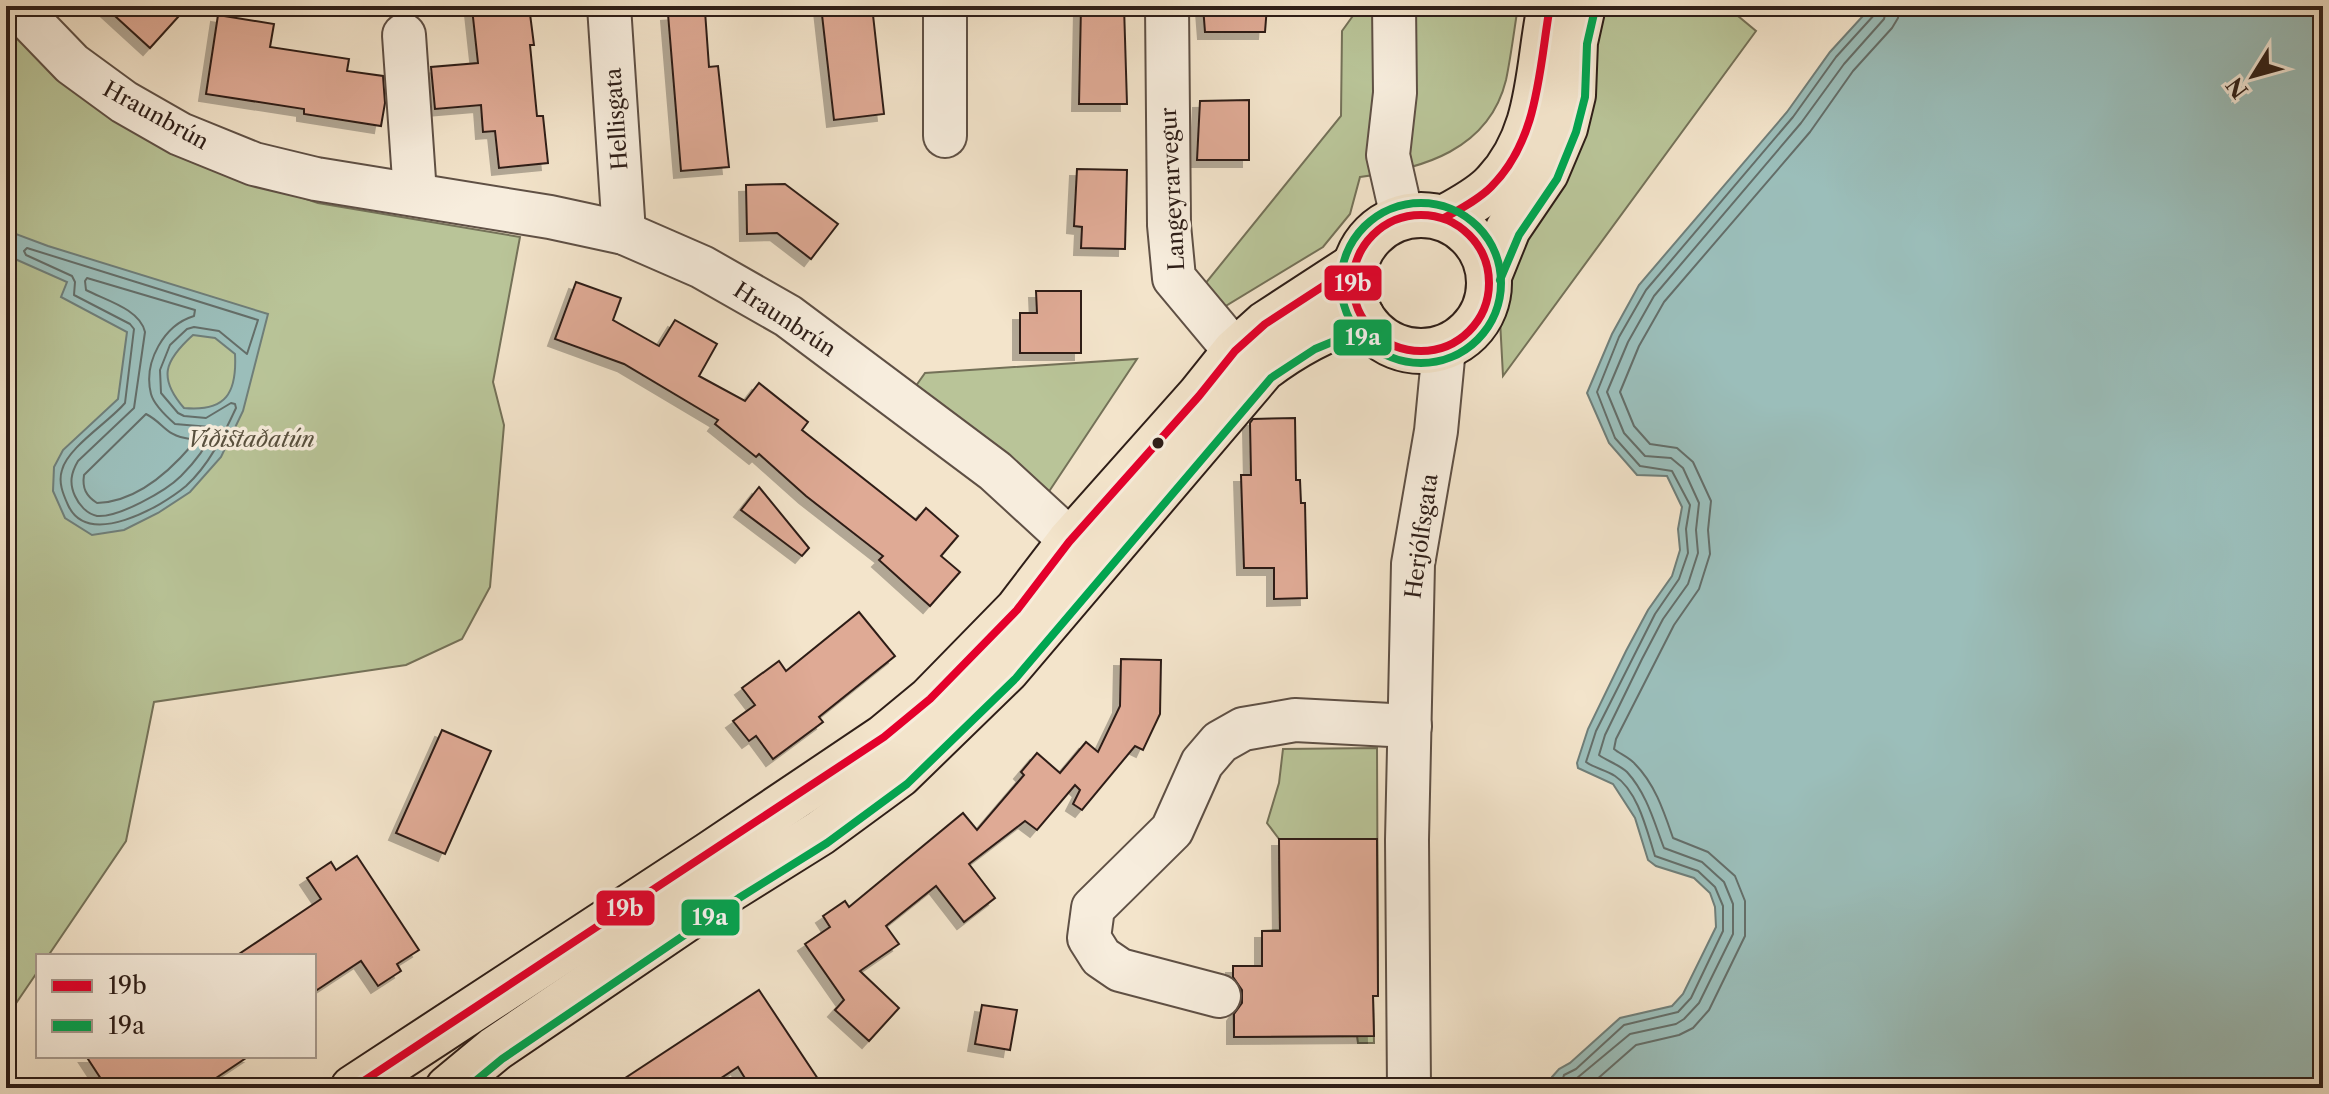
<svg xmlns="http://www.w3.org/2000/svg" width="2329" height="1094" font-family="'Libre Caslon Text',serif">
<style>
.green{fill:#b9c498;stroke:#747158;stroke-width:2}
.water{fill:#9bbeba;stroke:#6f7e79;stroke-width:2;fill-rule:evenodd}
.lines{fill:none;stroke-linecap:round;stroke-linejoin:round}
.shore{stroke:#646e69;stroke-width:2}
.building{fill:#dfaa95;stroke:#2e1e18;stroke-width:2;filter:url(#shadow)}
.minor-casing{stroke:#5f5045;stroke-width:46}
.major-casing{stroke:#2e1e18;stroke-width:48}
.minor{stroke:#f7eddd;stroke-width:42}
.major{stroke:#f3e4cb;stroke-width:44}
.bus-1-casing{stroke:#f7eddd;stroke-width:14}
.bus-2-casing{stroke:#f7eddd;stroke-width:14}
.bus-1{stroke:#e4002b;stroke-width:8}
.bus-2{stroke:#00a651;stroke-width:8}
.bus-dot{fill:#2e1e18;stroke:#f7eddd;stroke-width:3}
.labels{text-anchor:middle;stroke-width:7;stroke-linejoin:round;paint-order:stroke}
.street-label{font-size:22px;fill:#2e1e18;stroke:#f7eddd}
.park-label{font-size:22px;font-style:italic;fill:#58503e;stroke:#f7eddd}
.line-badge{stroke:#f7eddd;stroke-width:3}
.badge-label{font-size:22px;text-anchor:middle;font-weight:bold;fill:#fff}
</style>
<defs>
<filter id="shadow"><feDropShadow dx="-7" dy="7" stdDeviation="0" flood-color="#0004"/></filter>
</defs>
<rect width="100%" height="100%" fill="#f3e4cb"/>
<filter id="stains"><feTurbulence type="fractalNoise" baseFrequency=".0025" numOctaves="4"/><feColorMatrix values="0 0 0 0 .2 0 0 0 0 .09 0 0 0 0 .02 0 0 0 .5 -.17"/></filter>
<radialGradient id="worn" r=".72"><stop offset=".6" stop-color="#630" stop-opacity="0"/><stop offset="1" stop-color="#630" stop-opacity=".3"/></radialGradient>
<g class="green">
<path d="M1360,6H1518C1514,31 1511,56 1506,80C1489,150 1422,169 1360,177L1350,214L1323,247L1219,310L1196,295L1341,116L1342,31Z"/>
<path d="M1601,6H1726L1756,31L1503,376L1500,320L1517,262L1550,190Z"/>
<path d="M6,18L249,180L318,203L520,237L493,382L504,425L490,587L462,639L406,665L154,702L126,841L48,956H38V971L6,1018Z"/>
<path d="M1137,359L1042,502L913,390L925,373Z"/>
<path d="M1377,748L1378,996H1373L1374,1043H1358L1357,1036L1234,1037L1233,966H1262V931L1280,930L1279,839L1267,823L1279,783L1283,749Z"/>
</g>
<g class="water">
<path d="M1872,6H2323V1088H1552V1077L1559,1069L1570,1063L1620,1018L1672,1006L1683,994L1716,927L1715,907L1710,893L1694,878L1656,866L1648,860L1635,818L1613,784L1578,768L1577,763L1588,729L1626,651L1648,610L1672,576L1680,550L1678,529L1682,507L1667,476L1637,475L1609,443L1587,393L1612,334L1639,285L1787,112L1830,52Z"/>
<path d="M6,224L13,233L48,246L268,314L243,411L221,457L190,492L158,513L124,530L92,535L65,518L53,491L54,467L63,450L118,399L127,332L61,297L67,282L6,255ZM193,335L215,338L235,354C237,393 226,412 184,408C158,378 164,361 193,335Z"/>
</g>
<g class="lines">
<g class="shore">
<path d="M27,248L258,320L247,354L219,331L194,327L187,329L170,345L160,370L161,393L178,413L184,416L206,418L231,403L235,404L236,408C223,436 209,465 186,486C161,507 88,549 68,505C63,494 58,482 62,470C68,447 109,422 125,403L134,329L130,324L74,295L75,282L72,276L26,255L24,251Z"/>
<path d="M87,278L195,310L194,316C164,325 143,362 151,394C154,405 167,417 175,424L210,427L213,431C206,448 194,463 181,476C166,491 118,518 97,516C87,514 79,505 75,496C69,483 71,473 78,461L134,408L145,332C140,309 105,300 86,290L85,281Z"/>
<path d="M146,414C164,423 165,436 190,439L192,445C169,472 135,502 97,503C86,496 82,488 84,475Z"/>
<path d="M1560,1088L1564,1075L1576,1069L1624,1025L1678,1012L1691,998L1723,931V906L1715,887L1698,871L1655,856C1647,831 1638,791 1615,776C1606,770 1594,768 1586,762L1596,731L1655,614L1679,579L1688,553L1686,529L1690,505L1672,471L1640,466L1615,438L1597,392L1619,337L1646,290L1793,117L1836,57L1875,14L1877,6"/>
<path d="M1570,1088L1571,1083L1630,1034L1676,1024L1684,1019L1699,1003L1733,934V904L1724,882L1702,862L1664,848C1654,822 1647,794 1627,772C1620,765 1607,761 1599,755L1605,735L1642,659L1663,619L1688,584L1698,553L1696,530L1699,503L1683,468L1671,458L1645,456L1624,433L1607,392L1628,342L1654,296L1801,123L1844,64L1884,19L1887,6"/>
<path d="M1587,1088L1636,1045L1679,1035L1693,1028L1709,1010L1745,936V901L1735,876L1708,852L1673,838C1664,812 1655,784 1635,764C1629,757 1620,754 1614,749L1616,739L1674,625L1699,589L1710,554L1708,530L1711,501L1693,462L1677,448L1650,444L1634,426L1620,392L1639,346L1664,302L1810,132L1853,71L1892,28L1898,18L1899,6"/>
</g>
</g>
<g class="building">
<path d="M104,6H188L150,48Z"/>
<path d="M486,6H529L534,45H530L537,116H543L548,163L499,168L495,131L483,132L481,105L435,109L431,67L478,63L472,8Z"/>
<path d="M821,6H872L884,114L834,120Z"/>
<path d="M1081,6H1124L1127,104H1079Z"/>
<path d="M1203,6H1267L1265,32H1205Z"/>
<path d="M705,11L709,67L718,66L729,167L681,171L668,14Z"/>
<path d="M218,15L274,24L270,47L349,59L347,71L383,76L385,103L381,126L304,114V109L206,94Z"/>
<path d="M1249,100V160H1197L1200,101Z"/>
<path d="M1077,169L1127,170L1125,249L1081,248L1082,227L1074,226Z"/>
<path d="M785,184L838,224L811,259L777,233L747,234L746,185Z"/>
<path d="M576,282L621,298L613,320L659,346L675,320L717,344L699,376L745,401L759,383L808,422L802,430L916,520L926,508L958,536L941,556L960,572L930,606L879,560L883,556L806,496L759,454L756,457L715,424L718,420L624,364L555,339Z"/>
<path d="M1036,291H1081V353H1020V313H1037Z"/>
<path d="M1295,418L1296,480H1300L1301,503H1305L1307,598L1274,599V568H1244L1241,475H1251L1250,423L1253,419Z"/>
<path d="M759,487L809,548L802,556L741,510Z"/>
<path d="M859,612L895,656L819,717L823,722L773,759L756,736L749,741L733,721L755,705L742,688L779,661L786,671Z"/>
<path d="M1121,659L1161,660L1160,714L1143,750L1135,746L1082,810L1073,804L1080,790L1075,785L1037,830L1025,821L969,864L995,898L964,922L936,886L886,926L899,944L860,971L899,1008L869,1041L835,1010L844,1000L805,944L830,927L823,916L845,901L849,907L963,813L977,830L1024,775L1021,772L1037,753L1060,773L1086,742L1098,752L1120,706Z"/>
<path d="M442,730L491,751L445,854L396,833Z"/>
<path d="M1279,839H1377L1378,996H1373L1374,1036L1234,1037V1014L1242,1003V990L1233,977V966H1262V931H1280Z"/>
<path d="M357,856L419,950L397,964L401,971L378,986L361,961L314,992V956H236L321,899L307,878L331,862L336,870Z"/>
<path d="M759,990L824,1088H751L738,1067L706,1088H610Z"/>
<path d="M982,1005L1017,1010L1010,1050L975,1044Z"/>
<path d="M86,1056H249L201,1088H107Z"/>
</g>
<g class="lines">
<g class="minor-casing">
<g id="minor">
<path d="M16,6L72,64L124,102L180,134L254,164L316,179L550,217L624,233L702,267L788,316L995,471L1095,563"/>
<path d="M609,6L624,233"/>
<path d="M1167,6L1169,225L1174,278L1235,351"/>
<path d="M1394,6L1395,93L1388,155L1402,217"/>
<path d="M404,35L415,194"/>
<path d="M945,136V6"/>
<path d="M1219,996L1120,970L1101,957L1089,938L1093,908L1172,830L1202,763L1220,742L1243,729L1295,720L1410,726"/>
<path d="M1409,1088L1407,840L1413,564L1436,431L1444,348"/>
</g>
</g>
<g class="major-casing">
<g id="major">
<circle cx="1421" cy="283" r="68"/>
<path d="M1444,218C1461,208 1482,198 1495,183C1542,133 1537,67 1550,6"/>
<path d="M1489,276L1508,229L1546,173L1565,128L1573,95L1575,42L1583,6"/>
<path d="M353,1088L710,854L884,737L930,699L1017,610L1069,542L1199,396L1235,351L1265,324L1354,266"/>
<path d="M448,1088L495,1049L732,888L820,833L899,775L1007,670L1263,369C1293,346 1324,329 1362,317"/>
</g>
</g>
<use href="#minor" class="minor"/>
<use href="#major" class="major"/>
<g class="bus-1-casing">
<g id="bus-1">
<circle cx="1421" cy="283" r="68"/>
<path d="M1444,218C1460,209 1478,200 1491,187C1539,140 1539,68 1550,6"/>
<path d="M353,1088L884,737L930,699L1017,610L1069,542L1199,396L1235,351L1265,324L1354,266"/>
</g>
</g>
<g class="bus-2-casing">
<g id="bus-2">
<circle cx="1421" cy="283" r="80"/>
<path d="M1500,280L1519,235L1557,179L1576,132L1585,97L1587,44L1595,9"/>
<path d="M467,1088L502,1059L739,898L827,843L907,784L1016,678L1271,378L1315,349L1366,328"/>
</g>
</g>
<use href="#bus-1" class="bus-1"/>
<use href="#bus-2" class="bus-2"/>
</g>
<circle class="bus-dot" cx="1158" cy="443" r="7"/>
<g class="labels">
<g class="street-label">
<text transform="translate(156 115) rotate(29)" y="8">Hraunbrún</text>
<text transform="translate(616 119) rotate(-94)" y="8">Hellisgata</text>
<text transform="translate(1172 189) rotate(-93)" y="8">Langeyrarvegur</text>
<text transform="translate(785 319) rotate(33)" y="8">Hraunbrún</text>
<text transform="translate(1421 536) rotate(-82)" y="8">Herjólfsgata</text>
</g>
<g class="park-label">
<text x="251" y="447">Víðistaðatún</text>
</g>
</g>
<g class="line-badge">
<rect x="1323" y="264" width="60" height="38" rx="8" fill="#e4002b"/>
<rect x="1332" y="318" width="61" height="39" rx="8" fill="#00a651"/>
<rect x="595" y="889" width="61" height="38" rx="8" fill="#e4002b"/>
<rect x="680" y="898" width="61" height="39" rx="8" fill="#00a651"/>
</g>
<g class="badge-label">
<text x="1353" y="291">19b</text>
<text x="1363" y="345">19a</text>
<text x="625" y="916">19b</text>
<text x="710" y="925">19a</text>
</g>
<rect width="2329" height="1094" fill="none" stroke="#f3e4cb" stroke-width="32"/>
<rect x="8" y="8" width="2313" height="1078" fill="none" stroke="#2e1e18" stroke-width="4"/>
<rect x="16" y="16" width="2297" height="1062" fill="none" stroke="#2e1e18" stroke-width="2"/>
<rect x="36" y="954" width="280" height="104" fill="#f7eddd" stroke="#a79a8e" stroke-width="2"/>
<rect x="52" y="980" width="40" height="12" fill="#e4002b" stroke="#a79a8e" stroke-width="2"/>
<text x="108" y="994" font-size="24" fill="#2e1e18">19b</text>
<rect x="52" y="1020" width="40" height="12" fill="#00a651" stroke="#a79a8e" stroke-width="2"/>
<text x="108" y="1034" font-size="24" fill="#2e1e18">19a</text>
<g transform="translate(2253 76) rotate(233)" stroke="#f7eddd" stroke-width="6" paint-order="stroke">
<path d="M0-6L14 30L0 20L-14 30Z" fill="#2e1e18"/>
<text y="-12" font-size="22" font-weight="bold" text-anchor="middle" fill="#2e1e18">N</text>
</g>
<rect width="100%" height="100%" filter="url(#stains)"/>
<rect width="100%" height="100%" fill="url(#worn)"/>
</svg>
